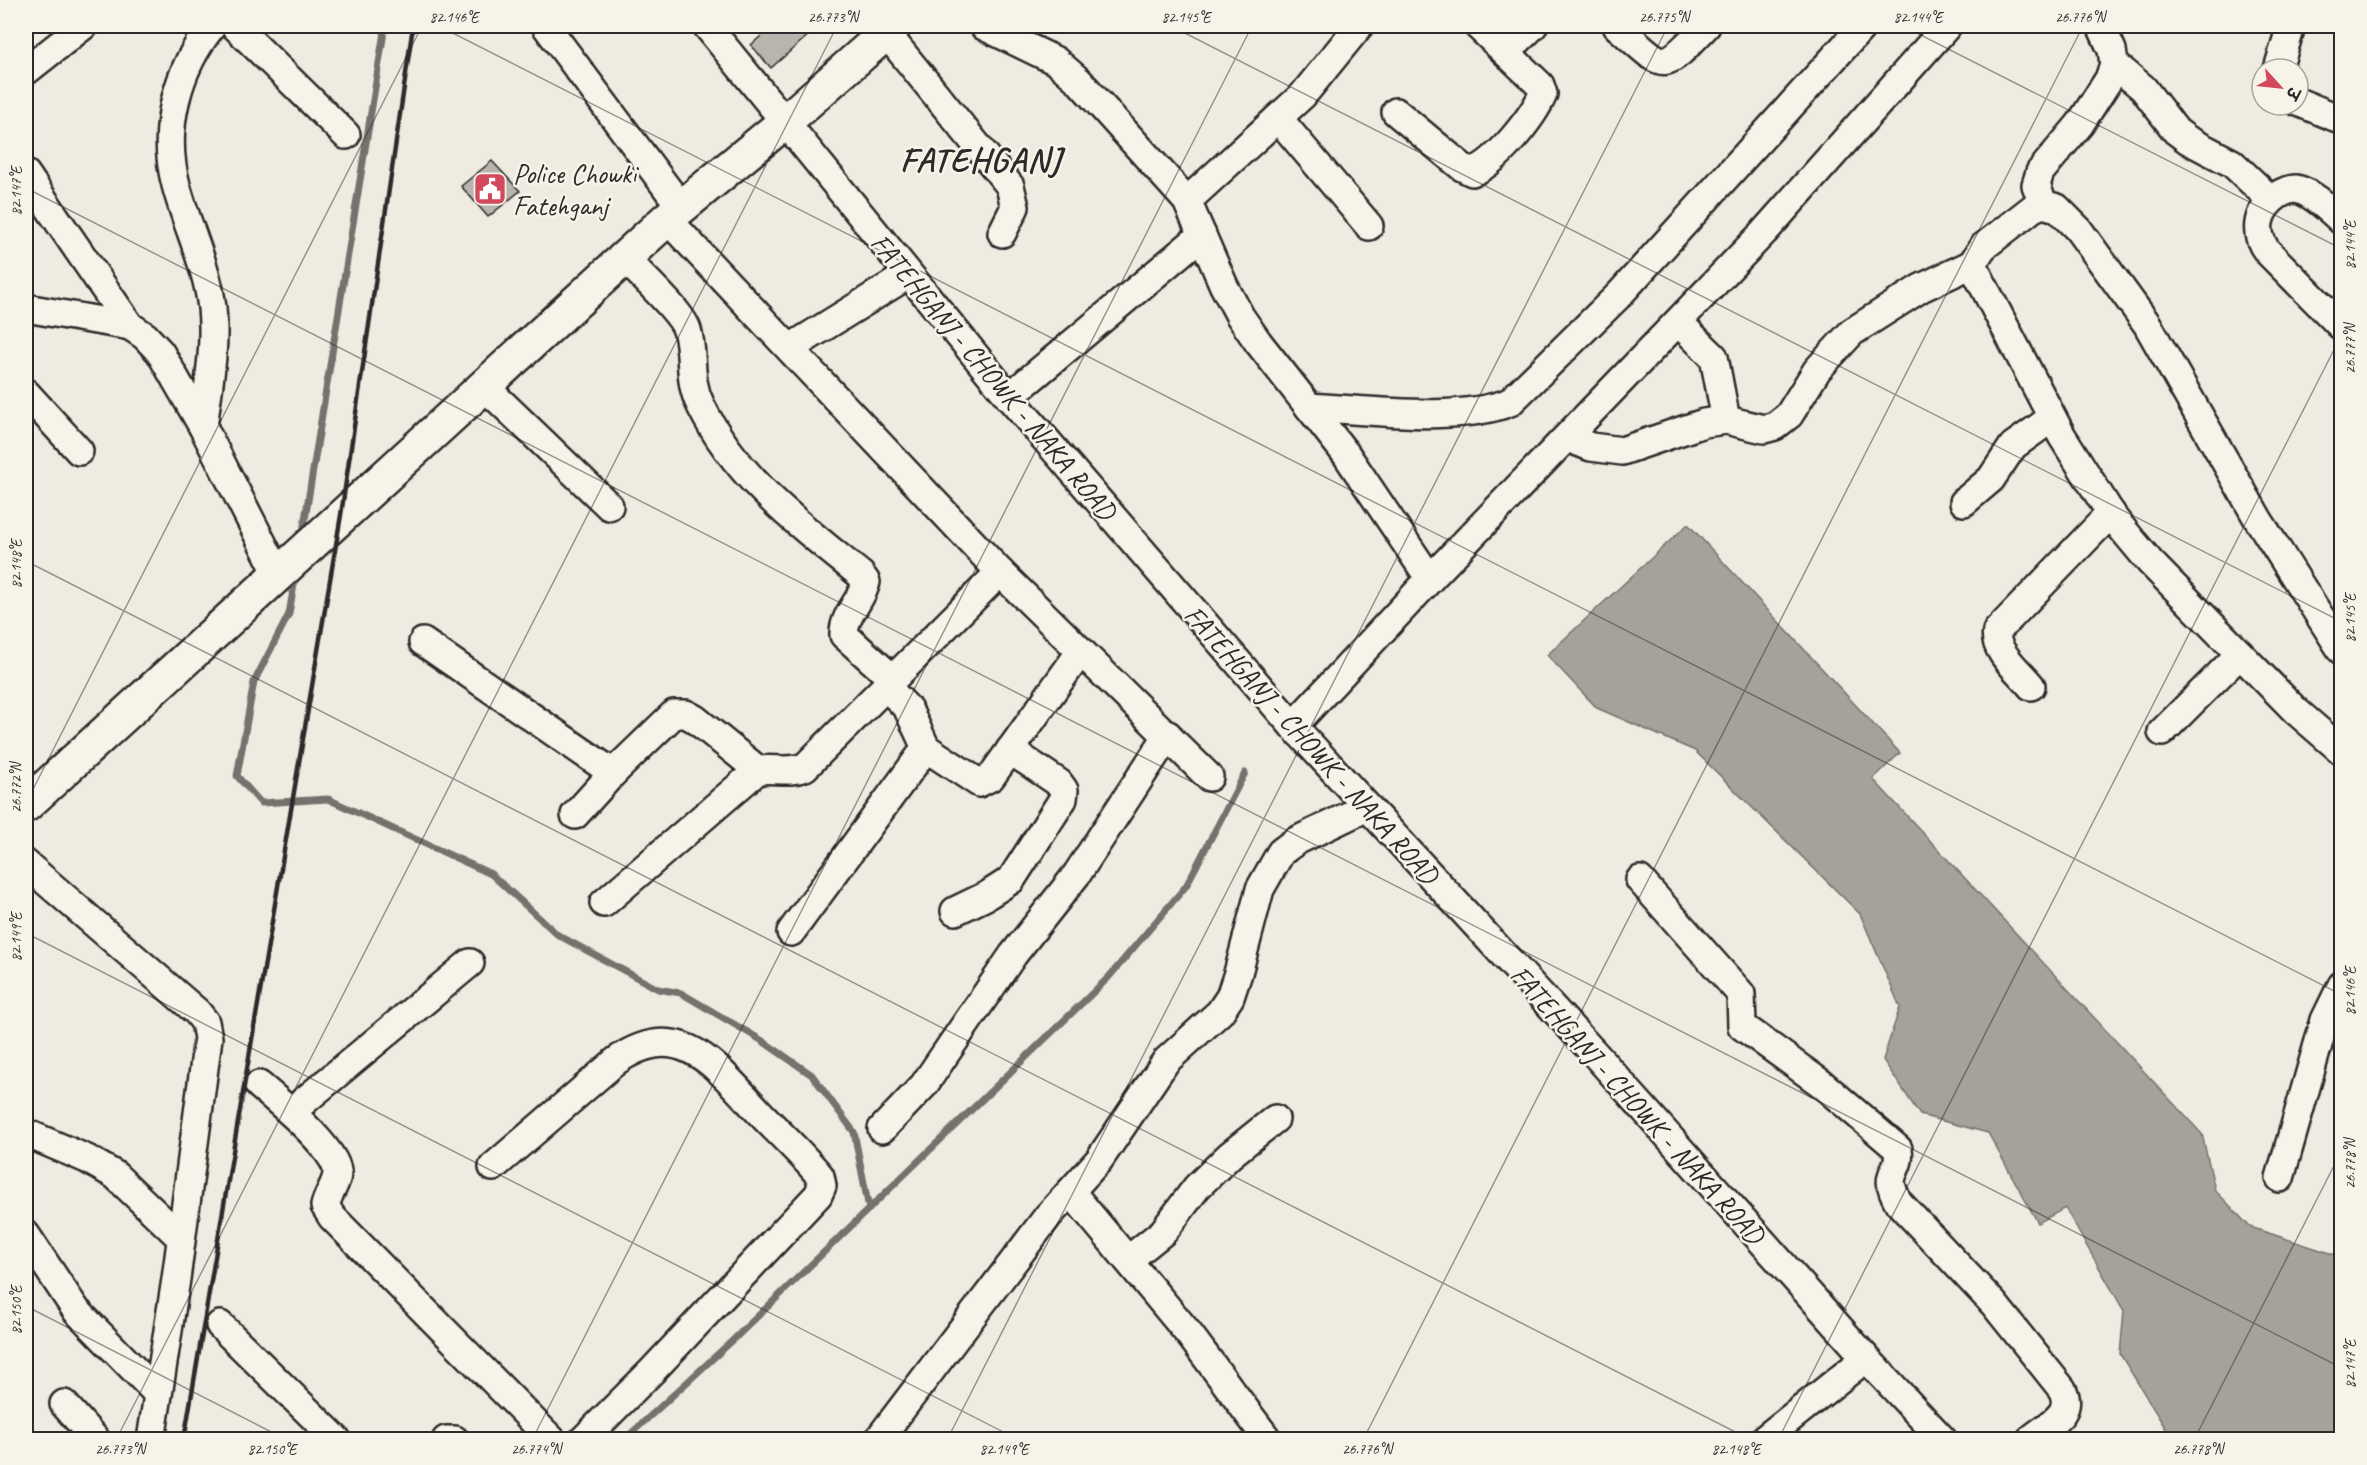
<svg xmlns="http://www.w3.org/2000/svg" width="2367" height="1465" font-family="Caveat,'Playpen Sans Deva',sans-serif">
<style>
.water{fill:#a4a29a;stroke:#74726e;stroke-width:1.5}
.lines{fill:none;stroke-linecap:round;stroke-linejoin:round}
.stream{stroke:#74726e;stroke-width:7}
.building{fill:#b8b5ae;stroke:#2b2b2b;stroke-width:1.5}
.minor-casing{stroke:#2b2b2b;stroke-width:32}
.major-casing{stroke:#2b2b2b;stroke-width:38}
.minor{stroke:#f7f3e8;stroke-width:27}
.major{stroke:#f7f3e8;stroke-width:33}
.rail{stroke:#2b2b2b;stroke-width:4.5}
.ticks{fill:none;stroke:#2b2b2b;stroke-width:1.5;stroke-opacity:0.45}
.labels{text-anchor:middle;stroke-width:5;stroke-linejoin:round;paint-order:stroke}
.poi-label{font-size:28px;fill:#2b2b2b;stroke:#f7f3e8;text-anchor:start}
.street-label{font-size:28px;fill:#2b2b2b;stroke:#f7f3e8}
.district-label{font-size:34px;font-weight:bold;letter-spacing:1.5px;fill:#2b2b2b;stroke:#f7f3e8}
.neatline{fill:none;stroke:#2b2b2b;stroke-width:2}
.ticks-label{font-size:15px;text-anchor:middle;fill:#2b2b2b}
</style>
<rect width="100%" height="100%" fill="#efebe0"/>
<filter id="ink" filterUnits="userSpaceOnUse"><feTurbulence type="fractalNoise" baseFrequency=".0167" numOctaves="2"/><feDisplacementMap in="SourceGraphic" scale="12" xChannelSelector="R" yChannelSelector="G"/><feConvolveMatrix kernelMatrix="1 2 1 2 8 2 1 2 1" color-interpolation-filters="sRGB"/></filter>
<g filter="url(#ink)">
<path class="water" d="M1688,524L1900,753L1873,779L2202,1134L2215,1190L2250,1227L2336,1255L2342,1264L2341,1439H2165L2169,1434L2120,1354L2124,1311L2065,1208L2038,1223L1988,1133L1920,1115L1883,1060L1900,1007L1860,914L1695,751L1597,708L1547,655Z"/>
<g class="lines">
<g class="stream">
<path d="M302,538L385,26"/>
<path d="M296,573L289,614L254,682L237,776L261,803L328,799L491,874L558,935L658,989L681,993L761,1040L812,1075L854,1132L869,1209"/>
<path d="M624,1440L732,1341L1108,978L1186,886L1245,773"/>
</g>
</g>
<g class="building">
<path d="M772,26H819L771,68L751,45Z"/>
<path d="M492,161L520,191L488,217L461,186Z"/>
</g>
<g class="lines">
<g class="minor-casing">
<g id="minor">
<path d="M235,26L346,135"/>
<path d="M546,26L681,207"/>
<path d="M707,26L1009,397L1293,726L1595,1054L1866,1358L1943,1440"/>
<path d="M984,26L1056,61L1079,81L1187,201L1224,286L1240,316L1258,342L1346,454L1430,579"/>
<path d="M1617,26C1667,69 1659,75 1706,26"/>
<path d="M886,33L1010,186L1015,207L1002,233"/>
<path d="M1507,51L1533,26"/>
<path d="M2114,64L2143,88L2176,131L2188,140L2232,163L2271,200"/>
<path d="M2278,69L2291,26"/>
<path d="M26,71L83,26"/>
<path d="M2298,102L2342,120"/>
<path d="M1396,112L1462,167L1472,172C1496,164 1533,117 1543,94L1540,85L1478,26"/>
<path d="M1278,118L1369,226"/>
<path d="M26,174L130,326"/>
<path d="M1187,201L1303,95L1359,26"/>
<path d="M2043,204L2036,185L2040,172L2080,124L2109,79L2114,64L2112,50L2101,26"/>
<path d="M667,219L1000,572"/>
<path d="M2342,221C2330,210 2312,192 2296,189C2289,189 2283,192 2278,195C2258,209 2252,231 2267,251L2342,327"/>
<path d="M624,257C638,273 682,312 687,330C695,356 687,379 701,406C736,478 801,526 861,575L866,582C862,601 843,615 844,635L893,679"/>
<path d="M26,308L130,326L145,336L160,352L203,427L278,574"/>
<path d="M1678,322L1714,357L1726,420"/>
<path d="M790,348L908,275"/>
<path d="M483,385L609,506"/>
<path d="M26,393L79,451"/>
<path d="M1009,397L1202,235"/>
<path d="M1309,407C1367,410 1458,423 1510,402L1618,296L1863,26"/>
<path d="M203,427C208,388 216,348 212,308C207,265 187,227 176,185C161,130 177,69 212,26"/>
<path d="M1568,438L1591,447L1622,451L1704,423L1726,420L1764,429L1775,426L1789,415L1817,370L1852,332L1921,288L1972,264"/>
<path d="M1964,502L1991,479L2013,446L2052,418"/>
<path d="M423,642L613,773"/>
<path d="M2342,651L2258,519L2147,324L2078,229L2057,208L2043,204L2033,208L1983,247L1972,264L2062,436L2115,520L2150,562L2296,711L2342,751"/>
<path d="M886,686L908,709L926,748L979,783L991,777L1081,651"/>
<path d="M2031,686C2020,672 1992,650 1997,631L2111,513"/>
<path d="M1293,726L1430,579L1764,232L1947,26"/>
<path d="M2162,732L2240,654"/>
<path d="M575,815L613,773L674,714H686L695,719L758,770"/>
<path d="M26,864L197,1012L205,1022L208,1038L176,1279L151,1440"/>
<path d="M1640,880L1741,994L1742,1026L1822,1084L1898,1149C1902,1174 1880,1171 1899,1203L1994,1304L2062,1389C2075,1414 2049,1424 2030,1440"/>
<path d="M604,903L758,770C775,768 789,773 805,767L1000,572L1209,777"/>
<path d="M955,911L986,896L1011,880L1063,799L1064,790L1059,783L1010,750"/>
<path d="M791,932L926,748"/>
<path d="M259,1085C277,1100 336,1149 337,1171C338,1182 327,1195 325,1206L332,1217L552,1440"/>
<path d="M291,1112L470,963"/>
<path d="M882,1129L924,1085L1013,955L1077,874L1168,735"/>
<path d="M26,1133L87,1159L115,1175L181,1238"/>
<path d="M493,1167L616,1061C681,1015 717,1068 760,1113C780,1134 802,1154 820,1176L822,1186L818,1195L652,1371L583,1440"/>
<path d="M2280,1178L2325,1020L2342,985"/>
<path d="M1071,1192L1189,1334L1268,1440"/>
<path d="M26,1235L76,1310L158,1394"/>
<path d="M1128,1260L1163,1232L1197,1187L1230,1155L1275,1119"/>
<path d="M220,1325L337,1440"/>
<path d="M64,1404L96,1440"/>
<path d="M446,1440H455"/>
<path d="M878,1440L1048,1216L1099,1160L1166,1061L1220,1012L1230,997L1238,973L1260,889L1281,852L1296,841L1365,808"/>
<path d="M1763,1440L1866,1358"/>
</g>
</g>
<g class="major-casing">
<path id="major" d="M26,805L667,219L786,121L894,26"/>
</g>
<use href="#minor" class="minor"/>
<use href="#major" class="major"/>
<path class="rail" d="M184,1440L341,515L413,26"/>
</g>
</g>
<path class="ticks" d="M439,26L2342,995M1171,26L2342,622M1903,26L2342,249M26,188L2342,1368M26,561L1751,1440M26,803L422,26M26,933L1019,1440M26,1306L287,1440M116,1440L837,26M532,1440L1252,26M947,1440L1668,26M1363,1440L2083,26M1778,1440L2342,334M2194,1440L2342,1150"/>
<defs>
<g id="civic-square" transform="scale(1.725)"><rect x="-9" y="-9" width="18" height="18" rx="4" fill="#d1495b" stroke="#f7f3e8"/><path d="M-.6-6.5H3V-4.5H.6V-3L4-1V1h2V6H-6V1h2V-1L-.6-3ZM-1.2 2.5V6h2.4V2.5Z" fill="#fff"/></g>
</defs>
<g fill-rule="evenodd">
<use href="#civic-square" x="490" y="189"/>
</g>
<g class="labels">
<g class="poi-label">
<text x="513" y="183">Police Chowki<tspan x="513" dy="32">Fatehganj</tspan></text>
</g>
<g class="street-label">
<text transform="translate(994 376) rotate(50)" y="10">FATEHGANJ - CHOWK - NAKA ROAD</text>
<text transform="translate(1312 744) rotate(48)" y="10">FATEHGANJ - CHOWK - NAKA ROAD</text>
<text transform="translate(1638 1104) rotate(48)" y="10">FATEHGANJ - CHOWK - NAKA ROAD</text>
</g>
<g class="district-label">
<text x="981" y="171">FATEHGANJ</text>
</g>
</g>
<rect width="2367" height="1465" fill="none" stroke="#f7f3e8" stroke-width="66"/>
<g transform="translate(2280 87) rotate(117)"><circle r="28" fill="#f7f3e8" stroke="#a5a39c" stroke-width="1.5"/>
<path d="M0-4.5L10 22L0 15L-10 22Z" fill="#d1495b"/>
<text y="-9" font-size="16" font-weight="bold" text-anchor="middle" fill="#2b2b2b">उ</text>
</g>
<rect x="33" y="33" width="2301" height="1399" class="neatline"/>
<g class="ticks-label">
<text x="454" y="22">82.146°E</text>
<text x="833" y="22">26.773°N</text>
<text x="1186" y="22">82.145°E</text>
<text x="1664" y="22">26.775°N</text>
<text x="1918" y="22">82.144°E</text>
<text x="2080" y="22">26.776°N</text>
<text transform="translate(16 191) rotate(-90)" y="5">82.147°E</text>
<text transform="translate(2350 245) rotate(-90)" y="5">82.144°E</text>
<text transform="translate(2350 349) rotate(-90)" y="5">26.777°N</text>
<text transform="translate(16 564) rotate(-90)" y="5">82.148°E</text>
<text transform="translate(2350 618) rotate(-90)" y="5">82.145°E</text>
<text transform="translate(16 788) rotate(-90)" y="5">26.772°N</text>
<text transform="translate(16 937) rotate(-90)" y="5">82.149°E</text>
<text transform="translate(2350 991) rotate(-90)" y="5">82.146°E</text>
<text transform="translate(2350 1164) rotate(-90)" y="5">26.778°N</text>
<text transform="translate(16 1310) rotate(-90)" y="5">82.150°E</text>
<text transform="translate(2350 1364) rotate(-90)" y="5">82.147°E</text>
<text x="120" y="1454">26.773°N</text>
<text x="272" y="1454">82.150°E</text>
<text x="536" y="1454">26.774°N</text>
<text x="1004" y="1454">82.149°E</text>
<text x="1367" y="1454">26.776°N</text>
<text x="1736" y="1454">82.148°E</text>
<text x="2198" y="1454">26.778°N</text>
</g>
</svg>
